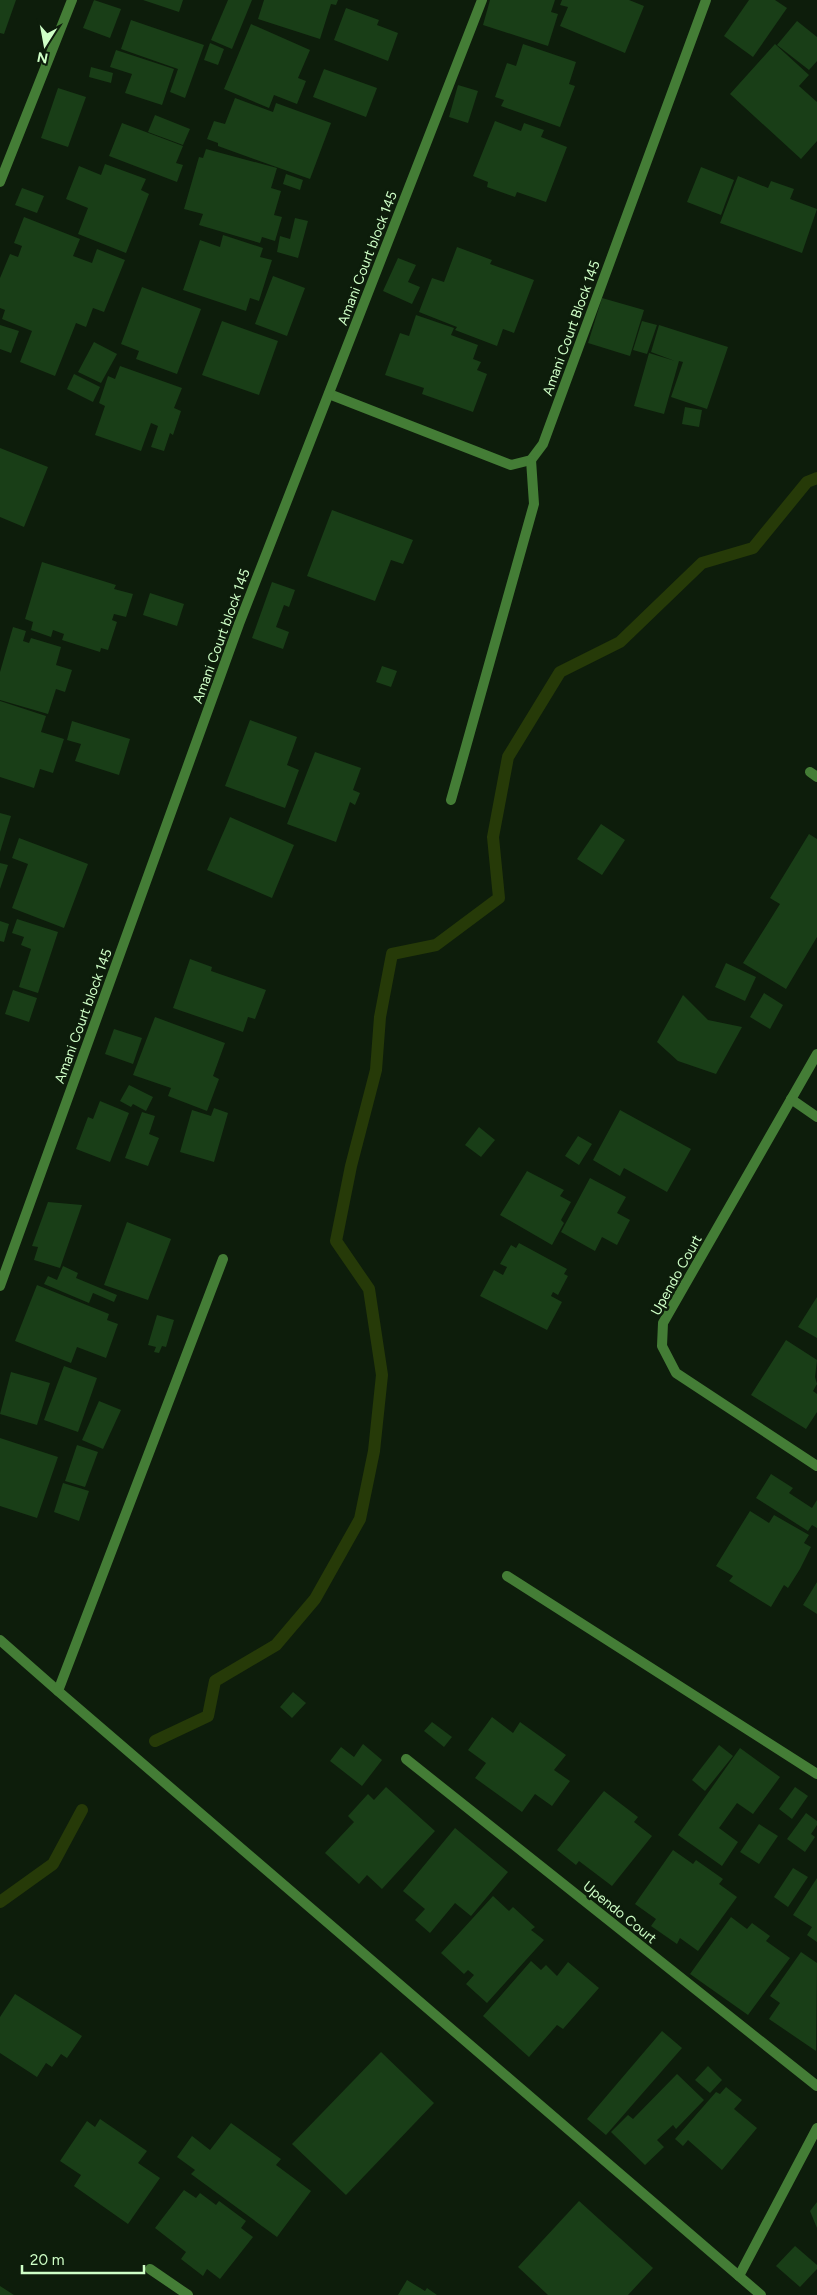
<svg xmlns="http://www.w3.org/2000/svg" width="817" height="2295" font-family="Figtree,sans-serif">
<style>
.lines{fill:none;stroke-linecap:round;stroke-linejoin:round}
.stream{stroke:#263a08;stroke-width:12}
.building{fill:#193e17}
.street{stroke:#447d36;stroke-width:10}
.labels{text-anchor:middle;stroke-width:5;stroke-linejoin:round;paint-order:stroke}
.street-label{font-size:14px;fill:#cfffc7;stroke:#0d1d0b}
</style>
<rect width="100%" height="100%" fill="#0d1d0b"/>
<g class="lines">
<g class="stream">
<path d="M155,1741L208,1716L215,1681L276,1645L315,1599L360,1519L374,1451L382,1375L369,1289L336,1241L351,1166L376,1070L380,1017L392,954L436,945L499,898L493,837L508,757L560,672L620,642L702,563L753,548L807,482L817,478"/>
<path d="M0,1902L53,1864L82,1810"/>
</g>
</g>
<g class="building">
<path d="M0,0H16L4,34L0,33Z"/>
<path d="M94,0L121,9L110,38L83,28Z"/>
<path d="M143,0H183L179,12Z"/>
<path d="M228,0H252L232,49L211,40Z"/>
<path d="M264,0H338L336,5L331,4L320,39L258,19Z"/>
<path d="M490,0H555L551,12L558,14L548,46L483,25Z"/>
<path d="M562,0H629L644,6L625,53L560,26L568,7L560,5Z"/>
<path d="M749,0H775L787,8L753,57L724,36Z"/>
<path d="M346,8L379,20L377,25L398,33L388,61L334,40Z"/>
<path d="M131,20L204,45L185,98L170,92L178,69L121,49Z"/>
<path d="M797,21L817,37V61L809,70L777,45Z"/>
<path d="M251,24L310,50L298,78L306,81L297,104L274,95L269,108L224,89Z"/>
<path d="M210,43L224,49L218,65L204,60Z"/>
<path d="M523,44L576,62L569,84L575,86L560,127L501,106L504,100L495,97L507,63L516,66Z"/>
<path d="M775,44L809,75L799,86L817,102V141L801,159L730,94Z"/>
<path d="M116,50L174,69L162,105L125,93L132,74L110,67Z"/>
<path d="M91,67L113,73L111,83L89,77Z"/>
<path d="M324,69L377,88L366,117L313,97Z"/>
<path d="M458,85L478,91L468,123L449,117Z"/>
<path d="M58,88L86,97L68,147L41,138Z"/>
<path d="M235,98L273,112L276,103L331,123L310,179L218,146V143L207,139L214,121L225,124Z"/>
<path d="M155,115L190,129L183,145L148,132Z"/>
<path d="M495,121L521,131L524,123L544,130L541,137L567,147L546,202L517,192L515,197L487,187L488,182L473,176Z"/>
<path d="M122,123L183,146L176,163L183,165L177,182L109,156Z"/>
<path d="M206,149L277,168L271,188L281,191L274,215L282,217L275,241L262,237L260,243L199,225L203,214L184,209L199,157L203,158Z"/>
<path d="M105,164L146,179L141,190L149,194L126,253L78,234L88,208L66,199L79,166L101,175Z"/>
<path d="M701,167L734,180L721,215L687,202Z"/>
<path d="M286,174L303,180L300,190L283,184Z"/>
<path d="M738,176L768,188L771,181L794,189L790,199L817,209L802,253L720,223Z"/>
<path d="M22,188L44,196L37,213L15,205Z"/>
<path d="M24,217L80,239L73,256L92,263L97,249L125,260L104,312L93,308L86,327L76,323L55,376L20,362L32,331L2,319L5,310L0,308V278L10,254L18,257L22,246L14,243Z"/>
<path d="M295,218L308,221L298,258L277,252L280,236L290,239Z"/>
<path d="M223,235L263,248L260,257L272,260L259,301L250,298L246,311L183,290L200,240L220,247Z"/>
<path d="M457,247L492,260L490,264L534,280L514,333L503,329L497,346L455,330L457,327L419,312L432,278L444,282Z"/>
<path d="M398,258L416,265L408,282L420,287L412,304L383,291Z"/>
<path d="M273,276L305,288L287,336L255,324Z"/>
<path d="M142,287L201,309L177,374L136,359L139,351L121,344Z"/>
<path d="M602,298L644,310L630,356L588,343Z"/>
<path d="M416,315L454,328L451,335L478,345L473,359L481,362L477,370L487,374L473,412L422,394L424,388L385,375L400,333L409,336Z"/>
<path d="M222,321L278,341L259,395L202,375Z"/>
<path d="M642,321L657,325L647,354L633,350Z"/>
<path d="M0,325L19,331L11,353L0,349Z"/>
<path d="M659,325L728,347L707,409L671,397L683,362L679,361L664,414L634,406L649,353L675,361L651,352Z"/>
<path d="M94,342L117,354L101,383L78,372Z"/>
<path d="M120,366L182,388L174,408L181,411L173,435L170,433L164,451L151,447L158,426L151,423L141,451L95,435L105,406L99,403L108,376L115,379Z"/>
<path d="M74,374L100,387L93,402L67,389Z"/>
<path d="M685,407L702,410L699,427L682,424Z"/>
<path d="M0,448L48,467L24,527L0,517Z"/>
<path d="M332,510L413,540L403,564L391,560L375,601L307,576Z"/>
<path d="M42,562L116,585L114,589L133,594L126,617L114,614L112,620L117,622L108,650L101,648L100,652L62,640L64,634L53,630L51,637L31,630L33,622L25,619Z"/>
<path d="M272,582L295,590L289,607L284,605L276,627L289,632L283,649L252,638Z"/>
<path d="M150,593L184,604L177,626L143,615Z"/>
<path d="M13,627L26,631L23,641L29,643L31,638L61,647L56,665L72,670L65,692L56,689L48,714L0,700V672Z"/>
<path d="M382,666L397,671L391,687L376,682Z"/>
<path d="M0,701L46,716L41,732L64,739L53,773L40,769L34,788L0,777Z"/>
<path d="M250,720L297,737L287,765L299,770L285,808L225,786Z"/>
<path d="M72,721L130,739L119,775L75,761L81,744L67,740Z"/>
<path d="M315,752L361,768L353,790L360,793L355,805L350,802L336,842L287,824Z"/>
<path d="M0,813L11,816L0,852Z"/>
<path d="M230,817L294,845L272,898L207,870Z"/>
<path d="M601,824L625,840L602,875L577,859Z"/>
<path d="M809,834L817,839V937L786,989L743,963L780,904L770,898Z"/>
<path d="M19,838L88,864L64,928L12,908L28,864L12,858Z"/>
<path d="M0,863L8,865L0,889Z"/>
<path d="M17,919L58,932L38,993L19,987L31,949L21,945L24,937L12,933Z"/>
<path d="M0,921L9,924L4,942L0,941Z"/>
<path d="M190,959L212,967L211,971L266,990L255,1019L248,1017L243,1032L173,1008Z"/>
<path d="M726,963L756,977L745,1001L715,987Z"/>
<path d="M13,990L37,998L29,1022L5,1014Z"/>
<path d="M764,993L783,1005L770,1029L750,1017Z"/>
<path d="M683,995L708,1020L742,1027L716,1074L678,1061L657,1042Z"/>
<path d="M155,1017L225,1043L213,1076L219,1079L207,1111L168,1096L171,1088L133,1075Z"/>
<path d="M114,1029L142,1038L133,1064L105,1054Z"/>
<path d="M129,1085L153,1097L146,1111L133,1104L131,1107L120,1101Z"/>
<path d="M100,1101L129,1113L110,1162L76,1149L88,1117L93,1119Z"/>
<path d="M214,1108L228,1113L214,1162L180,1152L192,1110L211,1116Z"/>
<path d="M620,1110L691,1149L667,1192L624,1168L620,1176L593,1160Z"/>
<path d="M142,1112L155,1116L149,1134L159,1138L148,1166L125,1158Z"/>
<path d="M479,1127L495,1140L481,1157L465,1145Z"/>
<path d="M578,1136L592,1144L579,1165L565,1156Z"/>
<path d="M527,1171L564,1190L560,1196L571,1202L561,1220L564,1223L552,1245L500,1215Z"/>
<path d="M590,1178L626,1197L617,1213L630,1220L617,1245L602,1237L595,1251L561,1232Z"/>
<path d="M48,1202L82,1205L60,1268L34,1260L38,1247L32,1246Z"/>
<path d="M127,1222L171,1239L148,1300L104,1285Z"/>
<path d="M519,1243L567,1269L564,1274L568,1276L558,1295L553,1292L551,1296L562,1302L547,1330L480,1296L494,1270L503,1275L507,1267L500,1264L511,1245L516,1248Z"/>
<path d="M63,1266L78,1273L76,1278L117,1295L114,1302L93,1293L89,1303L44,1284L48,1276L57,1280Z"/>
<path d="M37,1285L109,1314L107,1320L118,1324L106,1358L77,1347L71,1363L15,1341Z"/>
<path d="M817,1297V1338L798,1327Z"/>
<path d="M157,1315L174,1320L166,1347L162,1346L159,1353L154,1352L156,1347L148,1345Z"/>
<path d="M786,1340L817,1360L815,1377L817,1384L813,1391L817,1394V1412L806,1429L751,1395Z"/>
<path d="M64,1366L97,1378L78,1432L44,1420Z"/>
<path d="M11,1372L50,1383L37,1425L0,1414Z"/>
<path d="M99,1401L121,1410L103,1449L82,1440Z"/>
<path d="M0,1438L58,1457L37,1518L0,1506Z"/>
<path d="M77,1445L98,1452L85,1487L65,1481Z"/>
<path d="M771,1474L793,1488L789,1493L812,1508L817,1500V1528L812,1525L808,1531L756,1498Z"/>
<path d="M63,1483L89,1491L79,1521L54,1512Z"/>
<path d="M750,1511L769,1523L774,1515L809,1535L804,1543L811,1547L800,1569L788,1588L784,1585L771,1607L729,1581L733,1576L716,1566Z"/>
<path d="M817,1582V1614L803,1605Z"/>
<path d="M293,1692L306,1703L292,1718L280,1707Z"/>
<path d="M492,1717L513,1733L520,1722L566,1755L554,1770L570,1781L552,1806L535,1794L522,1812L475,1778L486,1763L468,1750Z"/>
<path d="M432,1722L452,1737L444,1747L424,1731Z"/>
<path d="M363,1744L382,1760L362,1786L330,1761L341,1747L354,1757Z"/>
<path d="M719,1745L733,1756L705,1791L692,1780Z"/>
<path d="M740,1748L780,1777L753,1814L737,1803L719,1828L738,1842L722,1866L678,1835Z"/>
<path d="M386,1787L435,1831L382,1889L367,1875L359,1884L325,1853L354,1822L348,1816L368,1794L374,1800Z"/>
<path d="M795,1787L808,1796L792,1819L779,1809Z"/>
<path d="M604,1791L638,1817L634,1822L652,1836L612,1886L579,1861L576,1865L557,1850Z"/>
<path d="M806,1813L817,1821V1825L811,1834L815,1837L805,1852L787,1839Z"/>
<path d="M759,1824L778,1836L759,1864L740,1852Z"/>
<path d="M455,1828L508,1872L471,1916L455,1903L430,1933L415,1920L425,1909L403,1891Z"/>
<path d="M673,1850L693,1864L696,1860L723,1879L719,1884L737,1897L698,1951L680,1938L677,1944L651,1926L656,1919L635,1904Z"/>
<path d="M793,1868L808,1877L788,1907L774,1897Z"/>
<path d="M817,1878V1942L807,1935L812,1927L793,1915Z"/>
<path d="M493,1896L509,1911L513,1907L535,1927L531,1930L544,1940L487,2003L466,1984L474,1975L468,1970L464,1974L441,1953Z"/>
<path d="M731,1917L747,1929L752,1923L770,1936L766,1941L790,1958L748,2015L690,1974Z"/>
<path d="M801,1952L817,1963L816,2051L769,2019L780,2003L770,1996Z"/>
<path d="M531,1961L541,1970L546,1965L557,1976L568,1962L599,1988L563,2029L557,2025L529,2057L483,2016Z"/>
<path d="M15,1994L82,2036L67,2058L61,2054L52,2067L46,2063L37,2077L0,2053V2017Z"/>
<path d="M662,2031L682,2048L606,2135L587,2119Z"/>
<path d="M381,2052L434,2103L346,2195L292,2144Z"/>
<path d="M708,2066L722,2080L710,2093L695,2080Z"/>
<path d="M677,2074L704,2100L676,2129L673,2125L657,2140L664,2147L645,2165L611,2132L628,2115L633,2119Z"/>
<path d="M726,2087L742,2100L734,2109L757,2128L722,2170L688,2140L683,2146L675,2139L716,2092L720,2094Z"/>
<path d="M100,2119L147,2151L138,2163L160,2178L128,2224L74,2186L81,2175L60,2161L87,2121L95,2127Z"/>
<path d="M231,2123L281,2159L276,2165L311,2191L277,2237L191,2174L195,2170L177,2157L192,2136L210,2150Z"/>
<path d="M184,2190L196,2198L200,2193L216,2205L219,2201L246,2221L241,2228L253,2237L220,2279L207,2269L203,2276L181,2259L186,2252L155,2228Z"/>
<path d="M579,2201L653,2268L628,2295H548L518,2267Z"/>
<path d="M817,2202V2228L810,2211Z"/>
<path d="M795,2246L817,2265V2269L800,2287L776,2266Z"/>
<path d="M407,2280L425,2291L427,2288L437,2295H398Z"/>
<path d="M0,2286L14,2295H0Z"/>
</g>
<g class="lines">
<g class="street">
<path d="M0,182L72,0"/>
<path d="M329,394L511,465L531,460L543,444L706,0"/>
<path d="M810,772L817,777"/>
<path d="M451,800L534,504L531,460"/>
<path d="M817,1054L663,1323L662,1346L676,1373L817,1466"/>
<path d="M791,1099L817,1117"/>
<path d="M0,1286L239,624L482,0"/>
<path d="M507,1576L817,1774"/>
<path d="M0,1640L58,1691L761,2295"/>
<path d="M58,1691L223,1259"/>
<path d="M406,1759L817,2086"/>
<path d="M150,2269L188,2295"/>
<path d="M739,2276L817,2128"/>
</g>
</g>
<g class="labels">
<g class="street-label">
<text transform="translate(367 258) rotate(-69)" y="5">Amani Court block 145</text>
<text transform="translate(571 328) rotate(-70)" y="5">Amani Court Block 145</text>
<text transform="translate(221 636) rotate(-70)" y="5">Amani Court block 145</text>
<text transform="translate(83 1016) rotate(-70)" y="5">Amani Court block 145</text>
<text transform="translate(676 1275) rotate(-61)" y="5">Upendo Court</text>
<text transform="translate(620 1912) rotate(39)" y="5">Upendo Court</text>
</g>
</g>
<g transform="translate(45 45) rotate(191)" stroke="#0d1d0b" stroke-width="4" paint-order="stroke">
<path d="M0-4L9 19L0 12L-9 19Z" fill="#cfffc7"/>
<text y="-8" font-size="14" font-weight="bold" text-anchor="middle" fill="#cfffc7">N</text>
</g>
<path d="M22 2265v8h122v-8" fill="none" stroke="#cfffc7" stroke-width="2.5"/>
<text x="30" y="2265" font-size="15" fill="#cfffc7" stroke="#0d1d0b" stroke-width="4" paint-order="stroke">20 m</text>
</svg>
